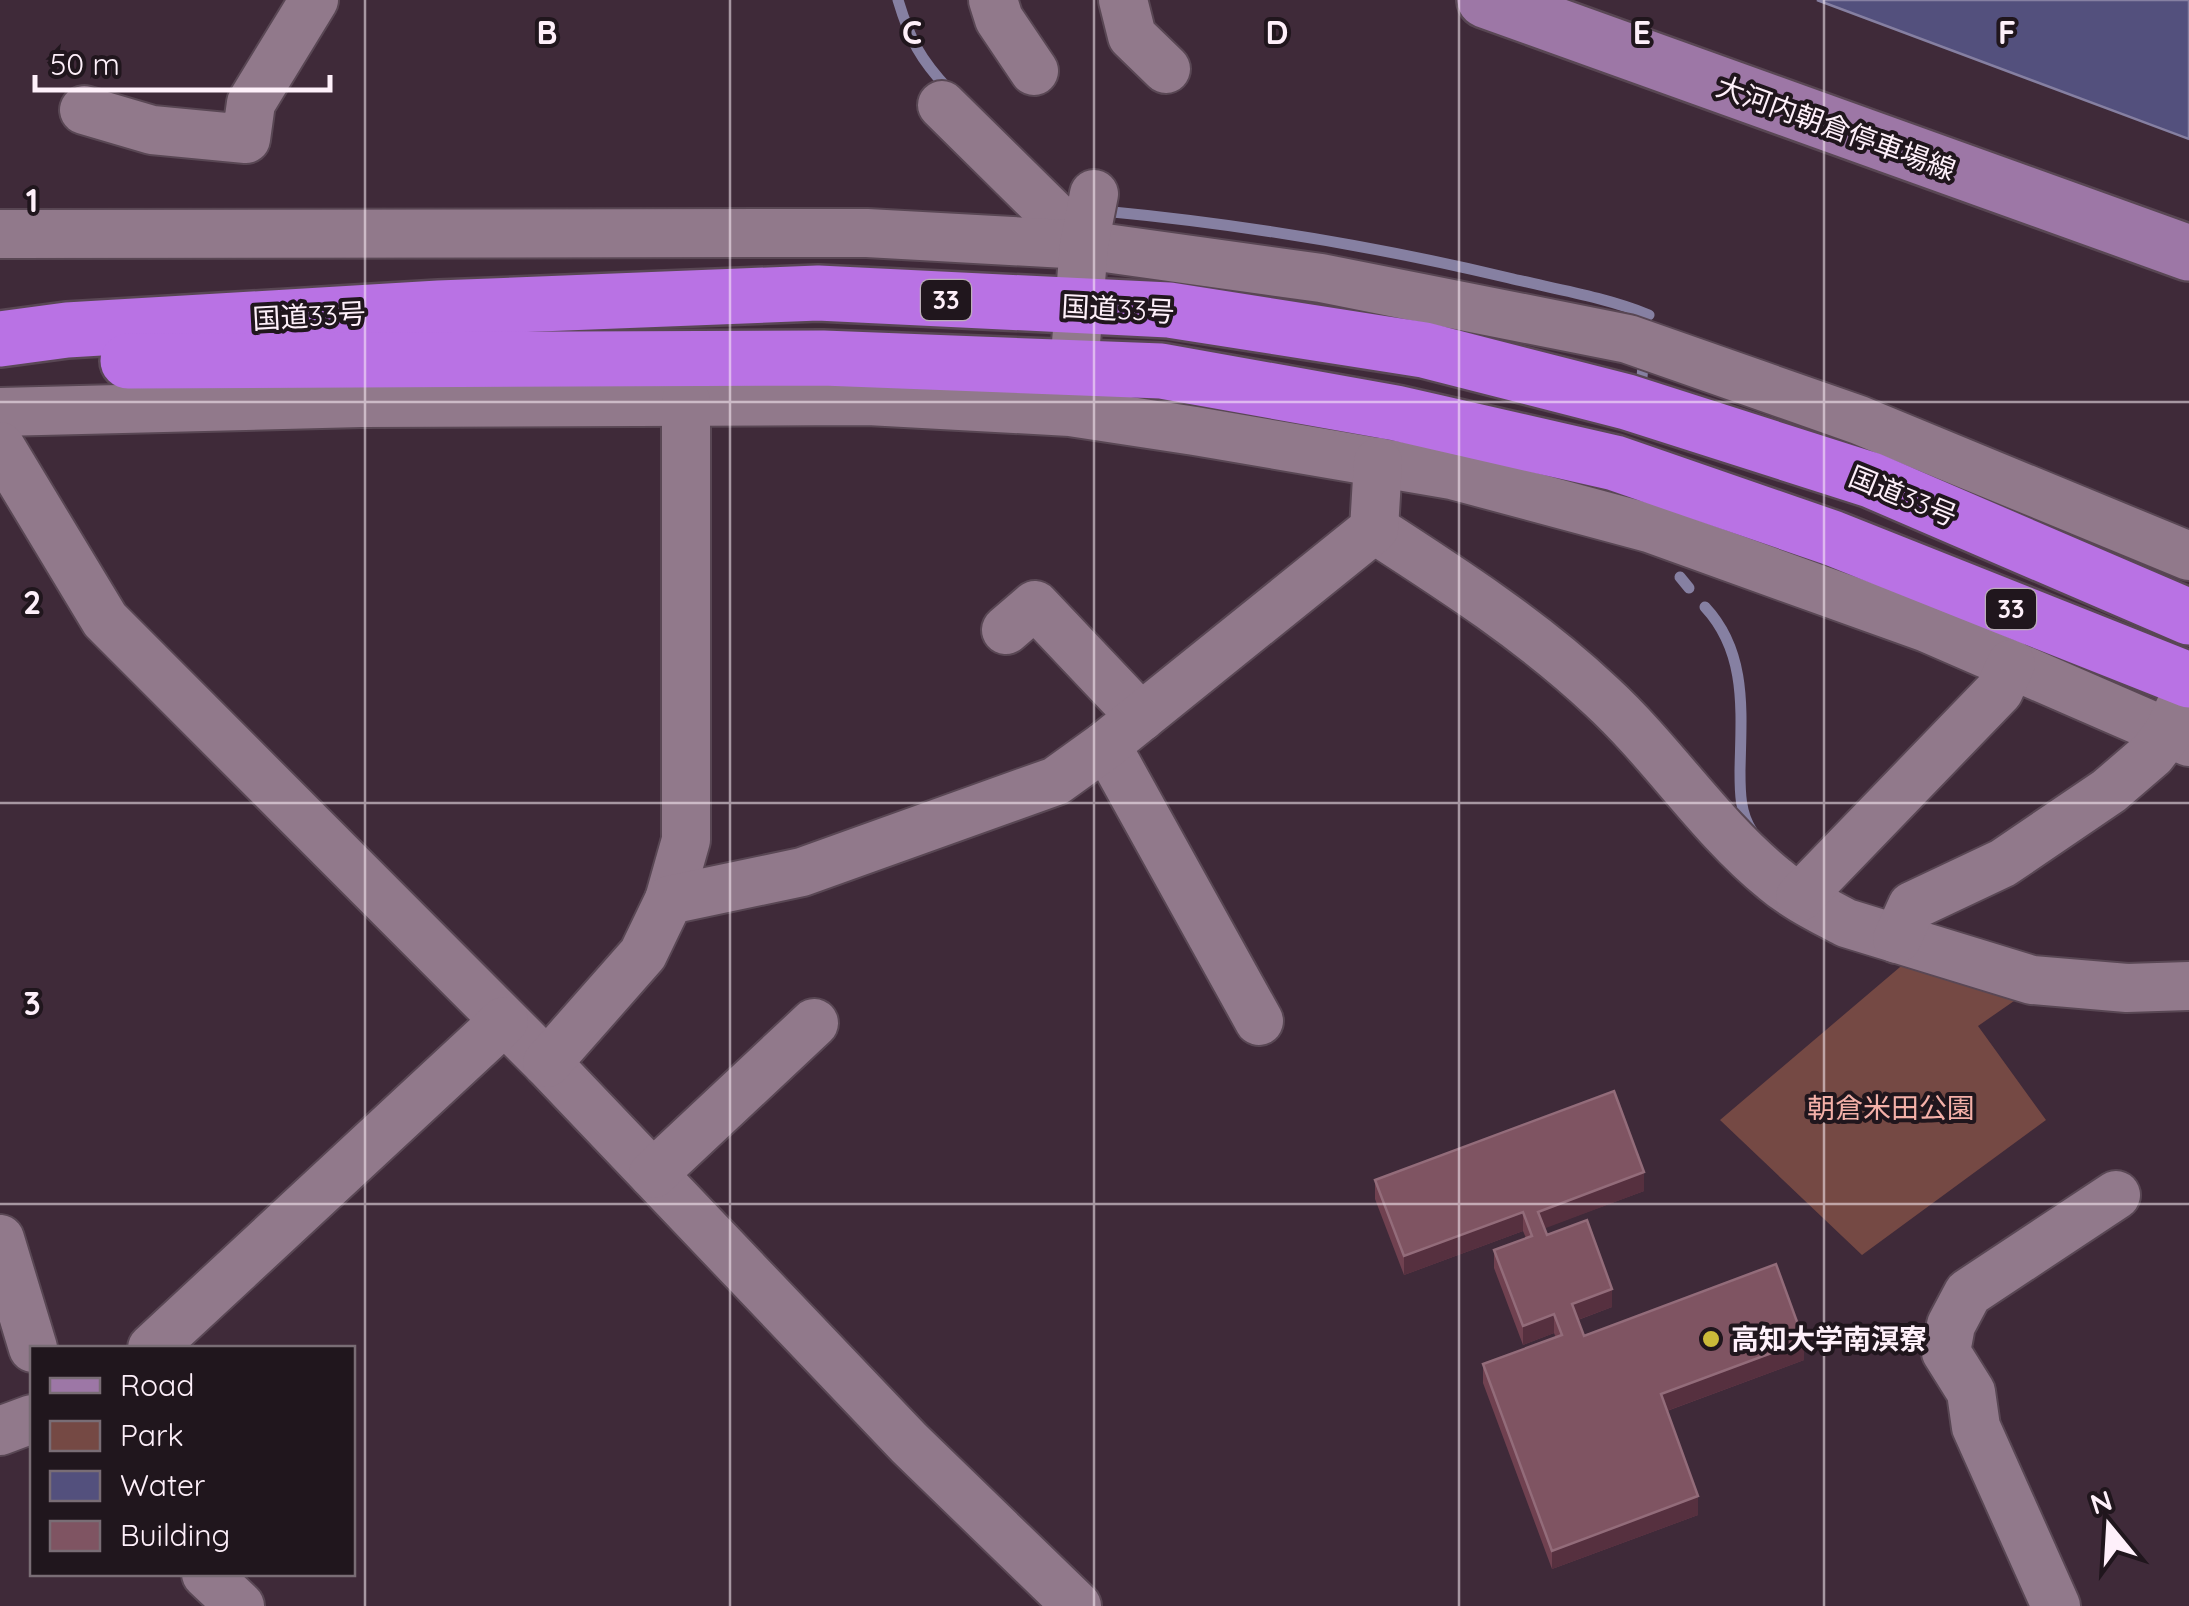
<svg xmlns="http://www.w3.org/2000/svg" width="2189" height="1606" font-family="Quicksand,'Noto Sans JP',sans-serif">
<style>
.green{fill:#754944}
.water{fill:#53507d;stroke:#8680a2;stroke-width:2.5}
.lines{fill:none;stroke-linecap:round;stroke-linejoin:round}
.stream{stroke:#8680a2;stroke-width:11}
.street-casing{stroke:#594754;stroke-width:52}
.secondary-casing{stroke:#594754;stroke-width:60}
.highway-casing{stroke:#594754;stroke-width:60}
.street{stroke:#91798b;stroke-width:48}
.secondary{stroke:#9d77a6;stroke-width:55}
.highway{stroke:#b972e4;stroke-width:55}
.wall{fill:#704150}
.shaded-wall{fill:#56303f}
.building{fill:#7f5462;stroke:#936c7a;stroke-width:2.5}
.grid{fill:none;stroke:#fef0fa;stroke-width:2.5;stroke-opacity:0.55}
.poi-dot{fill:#cbba39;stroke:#20161d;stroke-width:4}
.labels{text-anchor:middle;stroke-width:8;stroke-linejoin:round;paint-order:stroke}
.shield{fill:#20161d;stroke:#bbafb8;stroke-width:2.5}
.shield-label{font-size:25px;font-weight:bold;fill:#fef0fa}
.street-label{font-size:28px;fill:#fef0fa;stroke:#20161d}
.park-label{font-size:28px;fill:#f4b0a8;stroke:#20161d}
.poi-label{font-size:28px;font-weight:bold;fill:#fef0fa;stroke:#20161d;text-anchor:start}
.grid-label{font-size:32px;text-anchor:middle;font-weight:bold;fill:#fef0fa;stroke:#20161d;stroke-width:8;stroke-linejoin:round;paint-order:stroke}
</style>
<rect width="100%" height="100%" fill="#3f2a39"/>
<path class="green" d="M1913,956L2027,992L1978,1026L2046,1120L1862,1255L1720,1120Z"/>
<path class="water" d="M1817,0H2189V139Z"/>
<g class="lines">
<g class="stream">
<path d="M898,0C910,40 920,59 949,90"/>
<path d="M1103,211C1240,224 1375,246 1509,278C1555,289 1605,297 1649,315"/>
<path d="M1642,377L1643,366"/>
<path d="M1680,577L1689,588"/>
<path d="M1705,607C1748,653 1741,713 1740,771C1740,792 1740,813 1752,831"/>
</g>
<g class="street-casing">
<g id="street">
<path d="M993,0L999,19L1034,71"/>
<path d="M1123,0L1132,36L1166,69"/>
<path d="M942,105L1084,245"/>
<path d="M84,110L152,130L246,139L251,103L314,0"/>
<path d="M0,234L867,233L1084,245L1321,278L1628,339L1859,420L2189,556"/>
<path d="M1071,404L1084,245L1094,194"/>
<path d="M0,412L361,403L868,401L1070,412L1195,431L1452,475L1649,528L1927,628L2189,742"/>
<path d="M0,446L105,620L547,1063L909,1443L1077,1606"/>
<path d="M1374,529C1453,580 1532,631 1601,696C1663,753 1709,826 1774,879C1795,897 1822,910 1846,923L2032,980L2127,988L2189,986"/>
<path d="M1006,630L1035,605L1141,717"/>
<path d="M1106,745L1259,1021"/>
<path d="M1800,897L1999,691L2011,664"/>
<path d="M669,900L686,840V401"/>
<path d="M1897,939L1912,906L2003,863L2109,791L2152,754L2168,733L2180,707"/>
<path d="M547,1063L643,954L669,900L802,872L1056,781L1106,745L1374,529L1378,462"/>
<path d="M653,1174L814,1023"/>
<path d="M0,1239L33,1348"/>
<path d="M152,1348L504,1021"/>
<path d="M0,1431L32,1419"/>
<path d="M206,1574L240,1606"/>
<path d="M2056,1606L1976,1427L1971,1392L1946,1352L1951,1325L1968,1293L2116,1195"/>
</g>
</g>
<g class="secondary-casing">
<path id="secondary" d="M1485,0L2189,253"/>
</g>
<g class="highway-casing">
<g id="highway">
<path d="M0,339L67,330L439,308L818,293L1169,310L1424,350L1627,402L1871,480L2189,617"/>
<path d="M128,361L823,358L1161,371L1396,413L1615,463L1832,538L2189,680"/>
</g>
</g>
<use href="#street" class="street"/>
<use href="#secondary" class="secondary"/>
<use href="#highway" class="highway"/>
</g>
<path class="wall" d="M1375,1180L1644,1191L1544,1228L1547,1235L1612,1307L1578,1320L1584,1336L1804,1360L1667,1411L1698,1515L1552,1569L1483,1383V1364L1556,1338L1554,1333L1523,1345L1494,1268V1250L1526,1238L1523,1231L1404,1275L1375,1199Z"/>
<g class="shaded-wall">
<path d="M1644,1172V1191L1538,1231V1212Z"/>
<path d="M1523,1212V1231L1404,1275V1256Z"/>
<path d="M1612,1289V1307L1572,1322V1304Z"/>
<path d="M1554,1314V1333L1523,1345V1326Z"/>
<path d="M1804,1341V1360L1661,1413V1394Z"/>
<path d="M1698,1496V1515L1552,1569V1551Z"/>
</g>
<path class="building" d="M1614,1091L1644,1172L1538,1212L1547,1235L1587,1220L1612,1289L1572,1304L1584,1336L1776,1264L1804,1341L1661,1394L1698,1496L1552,1551L1483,1364L1562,1335L1554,1314L1523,1326L1494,1250L1532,1236L1523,1212L1404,1256L1375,1180Z"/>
<path class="grid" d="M365,0V1606M730,0V1606M1094,0V1606M1459,0V1606M1824,0V1606M0,402H2189M0,803H2189M0,1204H2189"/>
<circle class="poi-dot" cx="1711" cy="1339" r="10"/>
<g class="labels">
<g class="shield">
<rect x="921" y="280" width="50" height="40" rx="8"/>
<rect x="1986" y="589" width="50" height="40" rx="8"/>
</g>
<g class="shield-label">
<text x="946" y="309">33</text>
<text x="2011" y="618">33</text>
</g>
<g class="street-label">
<text transform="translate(1836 128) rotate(20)" y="10">大河内朝倉停車場線</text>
<text transform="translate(1118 309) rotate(3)" y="10">国道33号</text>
<text transform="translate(309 316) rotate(-3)" y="10">国道33号</text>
<text transform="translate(1903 496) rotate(22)" y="10">国道33号</text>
</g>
<g class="park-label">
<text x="1891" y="1118">朝倉米田公園</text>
</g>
<g class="poi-label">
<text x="1731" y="1349">高知大学南溟寮</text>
</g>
</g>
<g class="grid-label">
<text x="547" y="44">B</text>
<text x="912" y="44">C</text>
<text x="1277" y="44">D</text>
<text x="1642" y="44">E</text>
<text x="2007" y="44">F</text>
<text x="32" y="212">1</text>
<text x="32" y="614">2</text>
<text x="32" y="1015">3</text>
</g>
<rect x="30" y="1346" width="325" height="230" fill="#20161d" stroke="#796d75" stroke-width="2.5"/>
<rect x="50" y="1378" width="50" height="15" fill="#9d77a6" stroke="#796d75" stroke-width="2.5"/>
<text x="120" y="1396" font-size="30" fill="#fef0fa">Road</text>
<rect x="50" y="1421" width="50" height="30" fill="#754944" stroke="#796d75" stroke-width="2.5"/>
<text x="120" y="1446" font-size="30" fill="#fef0fa">Park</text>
<rect x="50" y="1471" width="50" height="30" fill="#53507d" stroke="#796d75" stroke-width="2.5"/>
<text x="120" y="1496" font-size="30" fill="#fef0fa">Water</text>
<rect x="50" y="1521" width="50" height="30" fill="#7f5462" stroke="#796d75" stroke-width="2.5"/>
<text x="120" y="1546" font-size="30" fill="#fef0fa">Building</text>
<g transform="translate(2109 1526) rotate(342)" stroke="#20161d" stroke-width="8" paint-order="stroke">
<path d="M0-8L18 38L0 25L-18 38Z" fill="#fef0fa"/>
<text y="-15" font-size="28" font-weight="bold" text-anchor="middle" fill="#fef0fa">N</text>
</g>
<path d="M35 75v15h295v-15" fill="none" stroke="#fef0fa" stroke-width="5"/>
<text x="50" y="75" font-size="30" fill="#fef0fa" stroke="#20161d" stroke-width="8" paint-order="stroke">50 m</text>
</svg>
